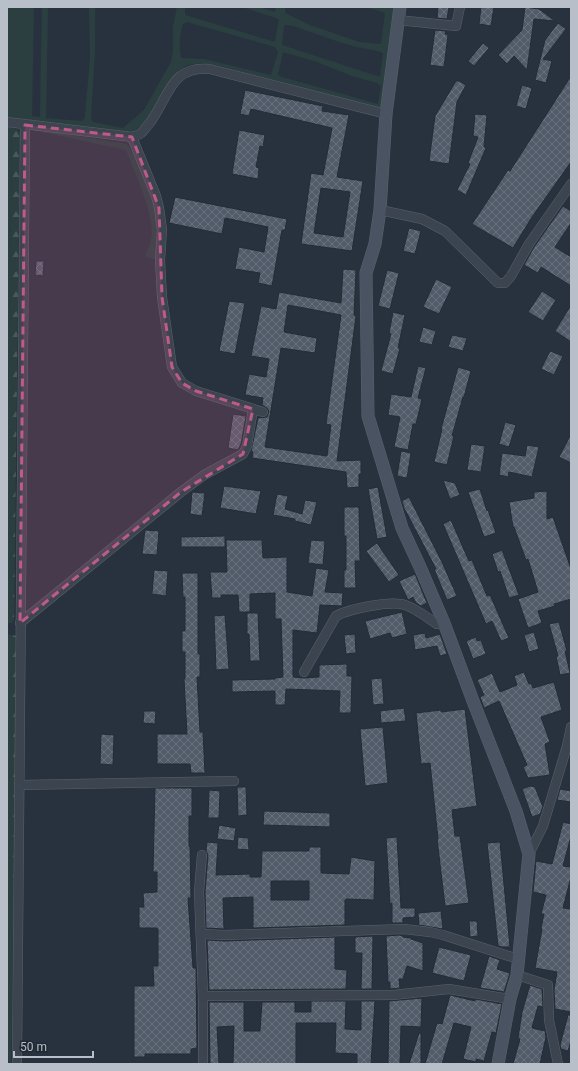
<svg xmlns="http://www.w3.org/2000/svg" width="578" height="1071" font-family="Roboto,sans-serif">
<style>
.grass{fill:#2b3f40;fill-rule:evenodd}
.forest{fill:url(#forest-firs)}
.building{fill:url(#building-cross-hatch);stroke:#232b36;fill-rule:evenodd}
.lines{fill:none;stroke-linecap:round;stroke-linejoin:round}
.street-casing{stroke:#5a626c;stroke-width:10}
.secondary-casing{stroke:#5a626c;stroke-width:13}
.street{stroke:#3c444f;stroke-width:9}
.secondary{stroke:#4a5361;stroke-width:12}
.marked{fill:#be5b87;fill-opacity:0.2;stroke:#be5b87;stroke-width:3;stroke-dasharray:8 5;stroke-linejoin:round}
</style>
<defs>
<pattern id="forest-firs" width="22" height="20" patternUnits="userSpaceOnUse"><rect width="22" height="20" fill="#2b3f40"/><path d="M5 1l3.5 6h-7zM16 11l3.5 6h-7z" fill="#48595a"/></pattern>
<pattern id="building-cross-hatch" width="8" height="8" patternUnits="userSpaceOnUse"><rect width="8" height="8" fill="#525b69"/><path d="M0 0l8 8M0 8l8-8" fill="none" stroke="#69717d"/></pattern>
</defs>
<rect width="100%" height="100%" fill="#28323e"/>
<g class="grass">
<path d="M7,7H34L32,116L40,117L42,7H48L46,118L82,121L85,118V114L90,60L89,7H95V50L91,118L93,122L123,128L144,110L171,62L173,51V27L177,7H185V15L275,42L279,19L242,7H259L275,12L276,7H285V13L310,25L359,42L381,44L385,13L366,7H395L383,109L213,64C205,64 196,63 188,65C170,72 161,104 149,118C144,125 138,129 130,133L7,117ZM187,22L275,47L278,52L271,75L204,59L181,58C179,46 179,36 183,24ZM284,25C296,25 303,30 314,33C327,38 339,42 353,46C359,48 379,50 383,53L380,77L282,45ZM283,52L317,62L352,76L377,83L381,86L378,104L282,77L278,75Z"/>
<path d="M7,127L12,128L7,492Z"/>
<path d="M35,129L127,144C141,165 153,195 156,219C158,233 157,246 156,260L145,256C147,251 150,245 151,239C156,216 134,172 126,150L32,130Z"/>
</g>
<g class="forest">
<path d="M12,128L17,129L20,133L14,620L12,623H7V492Z"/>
<path d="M7,634L17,636L11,1064H7Z"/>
</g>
<g class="building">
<path d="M438,7H449L447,19L437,18Z"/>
<path d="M481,7H494L491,26L479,24Z"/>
<path d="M525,7L539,9L555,21L534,19L527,70L514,56L507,64L498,55L522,30Z"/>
<path d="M558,23L566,29L543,59L552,61L546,83L535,80L545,40Z"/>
<path d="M435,30L446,31L445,34L448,35L444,67L430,65Z"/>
<path d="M483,43L489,48L474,66L468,61Z"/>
<path d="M571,76V162L532,217L513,248L472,224L508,170L510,171Z"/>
<path d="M456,81H459L466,85L457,102L449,164L429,161L435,116Z"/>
<path d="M522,85L532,88L526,109L516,106Z"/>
<path d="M245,90L323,106L322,111L349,115L337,177L363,181L352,251L301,244L311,173L323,175L332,128L251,109L249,116L240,114ZM321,188L350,192L343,237L314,233Z"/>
<path d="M475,114L487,115L484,147L486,148L466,195L457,190L470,164L468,163L478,137L473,136Z"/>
<path d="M239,130L265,135L263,147L260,146L256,167L259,168L258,179L232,174Z"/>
<path d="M175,197L287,219L285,230H282L272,286L258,283L260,273L235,269L239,247L264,252L268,227L225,218L222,234L169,223Z"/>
<path d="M563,206L571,211V223L555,247L571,257V286L541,267L538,273L524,265L534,247Z"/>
<path d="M409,228L421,231L415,254L403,251Z"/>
<path d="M36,261H44L43,276L35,275Z"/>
<path d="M343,269L356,270L354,315L356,316L337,461L361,460V474H359V487L347,488L346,472L252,458L253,452L251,451L258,418L267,417L269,411L267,408L262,405L263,398L245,395L249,374L266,377L269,359L251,356L261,306L276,309L279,292L341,303ZM288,305L341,315L326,424L331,425L327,456L265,447L281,348L315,353L317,338L284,332Z"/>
<path d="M387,270L399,273L390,309L378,306Z"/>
<path d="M436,279L452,287L439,314L423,307Z"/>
<path d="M542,291L556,300L543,321L528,312Z"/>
<path d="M229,301L245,303L235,354L219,351Z"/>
<path d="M571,305V342L555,331Z"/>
<path d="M393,312L405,315L398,348H400L393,374L381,371L391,334L389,333Z"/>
<path d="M423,327L436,331L432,345L419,342Z"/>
<path d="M452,335L467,338L463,351L448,347Z"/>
<path d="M550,351L563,356L554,375L541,369Z"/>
<path d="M418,366L426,368L418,398L422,399L416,424H413L408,450L394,447L400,417L388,415L391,394L411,397Z"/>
<path d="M458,367L471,371L464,397H463L452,436H454L447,465L434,462L442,429H441Z"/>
<path d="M233,414L246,416L241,444L238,450L228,448Z"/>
<path d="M505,422L516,425L509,447L499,444Z"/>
<path d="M571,434V463L559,457Z"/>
<path d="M471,444L485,446L481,472L467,470Z"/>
<path d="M527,445L539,447L532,477L509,472L508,477L499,475L502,453L525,456Z"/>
<path d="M401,451L411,453L407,478L397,476Z"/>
<path d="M443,480L455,483L460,495L450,499Z"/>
<path d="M224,486L261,491L256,514L220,508Z"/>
<path d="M378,487L387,537L377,539L368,489Z"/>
<path d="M480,489L487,511L488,510L496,533L484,537L468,492Z"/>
<path d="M547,491V519L553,517L571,569V599L554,604L555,606L538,611L542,623L528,628L518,599L538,592L528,559L526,560L514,527H513L509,502L534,498V492Z"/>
<path d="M192,492L205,493L202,516L190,514Z"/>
<path d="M277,494L288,496L285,509L302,514L305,500L317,502L311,525L295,521V519L273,515Z"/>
<path d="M409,497L442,562L457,596L447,600L434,569H436L404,508L402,501Z"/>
<path d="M344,507H359L360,561H355L356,588H344V570H346V536H344Z"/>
<path d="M451,520L469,561L472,560L487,596L490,595L509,638L501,641L492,621L486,624L443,524Z"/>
<path d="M145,530L159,531L157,555L142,554Z"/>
<path d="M225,536V547H181V537Z"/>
<path d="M226,540H262L263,558L287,557V592L312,596L316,568L329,570L325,592L343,593L342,606L320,605L317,633L293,630V677L304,678L319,677V665L347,664V676H352L351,713H339L340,691L286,689L285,705H275V691L232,692V680L275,679V678L283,677L281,619H275V593L250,594V612H239L238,595H221V598H212L210,572H227Z"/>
<path d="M311,540L325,541L323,565L308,563Z"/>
<path d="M377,543L399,575L389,582L366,551Z"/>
<path d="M502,550L519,595L509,598L500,571L498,572L492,554Z"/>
<path d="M154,570L168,571L166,596L152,594Z"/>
<path d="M182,573H198V654H200V677H197L200,732H203L205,773H191L190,764H157V734H187L184,679H185V652H182V631H185V597H183Z"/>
<path d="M415,574L427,603L421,606L416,603L413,597L408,600L399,581Z"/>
<path d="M402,612L407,634L392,638L390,633L370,639L365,621Z"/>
<path d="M247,613H258L260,661H250L249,634H247Z"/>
<path d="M225,615L229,669L216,670L214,616Z"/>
<path d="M559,622L567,651H565L570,673L560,675L556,656H558L549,624Z"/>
<path d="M534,632L539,649L529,652L524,635Z"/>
<path d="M425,633L426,638L440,634L447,654L440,656L437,646L415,650L413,635Z"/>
<path d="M355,634L356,653L346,654L344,635Z"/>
<path d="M476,637L477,641L481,640L486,654L473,659L466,641Z"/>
<path d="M524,672L529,684L531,683L533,688L554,682L562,710L541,717L550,742L545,744L550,775L528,778L523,767L527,765L499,701L484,708L480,697L484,695L477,680L492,673L500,692L517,685L514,676Z"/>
<path d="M382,678L384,704L373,705L371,679Z"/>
<path d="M404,708L406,721L381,723L380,711Z"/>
<path d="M465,709L477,806L452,810L455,836H460L469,903L445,906L437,839H438L430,763L421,764L416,713L441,710V712Z"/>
<path d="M144,711H156L155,724L143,723Z"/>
<path d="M383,727L388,783L365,786L360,729Z"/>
<path d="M101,734L114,735L113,765L100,764Z"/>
<path d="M530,786L535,787L543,807L540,814L532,817L522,789Z"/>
<path d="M237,787H246L247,815L238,816Z"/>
<path d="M155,788H192V816H189V846H190L191,898H188L193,968H196L197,1048L191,1049V1054H145V1057H134V986H154L153,966H158V929L156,928H139V907H144L143,893L157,892V872H153Z"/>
<path d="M560,789L571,791V802L557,800Z"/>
<path d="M209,790L220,791L219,818H208Z"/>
<path d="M264,811L330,813V827L263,825Z"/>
<path d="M563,822L571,824V836L563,866L571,867V877L563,908L571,909V1012L555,1009L554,990L557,972L535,968L542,929L541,928L544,914H541L546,895L533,892L536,861L552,864Z"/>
<path d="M219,825L236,828L234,841L217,839Z"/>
<path d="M238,837L248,838L249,850L237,849Z"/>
<path d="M397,837L401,908H415V917L403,918V923H392V903L390,904L386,838Z"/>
<path d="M207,842L218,843L216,875L250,874V877H261L262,851H309V847H321V873L349,874L351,857L375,861L374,900L346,899V900H345V925L253,928V897L223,898L224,929L206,928L205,892L208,855L206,851ZM271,881H309V900H271Z"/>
<path d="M500,842L510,947H502L498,946L487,843Z"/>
<path d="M441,911L443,929L419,925L418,913Z"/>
<path d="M469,921H477L478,936L470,937Z"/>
<path d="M399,935L403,936V937L411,938V939L423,943V971L407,966L403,979H399L400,988L390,989V982H388L386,936Z"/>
<path d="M373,936L372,989H361L362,953H355V937Z"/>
<path d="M335,937V969L347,970L346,989L209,990L207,940L225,941Z"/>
<path d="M439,947L471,955L464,981L432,973Z"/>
<path d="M489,956L500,960L497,969L510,973L504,992L480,988Z"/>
<path d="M530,985L542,989L543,1007L538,1006L532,1028L545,1031L546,1037L540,1064H513L520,1039L518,1038L522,1012Z"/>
<path d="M450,995L475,1001V999L502,1004L496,1033L492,1032L484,1061L476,1059V1062L463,1059L471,1027L454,1023L442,1064H425L437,1023L442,1024Z"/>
<path d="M422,998L421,1027L401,1026L400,1064H388L389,1001Z"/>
<path d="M311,1001H346L345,1029L361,1030V1001H375L371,1064H357V1054L335,1053L336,1023H296V1064H233L234,1026L217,1027L219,1064H210L209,1002H244V1031H260L262,1002H295V1012H311Z"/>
<path d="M568,1015H571V1041L568,1051L561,1049L560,1045Z"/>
<path d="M419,1033H421V1064H409Z"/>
</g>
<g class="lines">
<g class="street-casing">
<g id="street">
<path d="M398,20L456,26L460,7"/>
<path d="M7,122L132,137C135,136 139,135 141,133C144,131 146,127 149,124C169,98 170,65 210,69L386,114"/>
<path d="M132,137L156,196L159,208L162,230L160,260L162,297L172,367L182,383L196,391L263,412"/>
<path d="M380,210L422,219L445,231L498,283H505L511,276L529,244L571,184"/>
<path d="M20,623L181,492L204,475L243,454L247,446L253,409"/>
<path d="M304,672L336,616C349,609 391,600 405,605C415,608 428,618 437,624L444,623"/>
<path d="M19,785L234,781"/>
<path d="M529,854L543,826L567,746L571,727"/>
<path d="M202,855L199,892L203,996V1064"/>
<path d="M201,934L225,935L404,929L430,932L443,935L518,959"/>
<path d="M517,975L548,985L549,1020L558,1064"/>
<path d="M203,996L393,995L449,989L510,999"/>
<path d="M17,1064L25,125"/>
</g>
</g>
<g class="secondary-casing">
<path id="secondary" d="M400,7L386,114L380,210L375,244L366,273L368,416L402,528L420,567L444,623L473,701L516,811L529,854L517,975L510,999L498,1064"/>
</g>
<use href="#street" class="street"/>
<use href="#secondary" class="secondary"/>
</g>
<path class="marked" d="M25,125L132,137L159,208L162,297L172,367L182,383L196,391L253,409L243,454L181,492L20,623Z"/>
<rect width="578" height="1071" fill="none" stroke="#b8bfc9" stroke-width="16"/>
<path d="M14 1051v6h79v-6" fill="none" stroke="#b8bfc9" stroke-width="2"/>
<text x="20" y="1051" font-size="12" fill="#b8bfc9" stroke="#212934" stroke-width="3" paint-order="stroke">50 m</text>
</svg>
